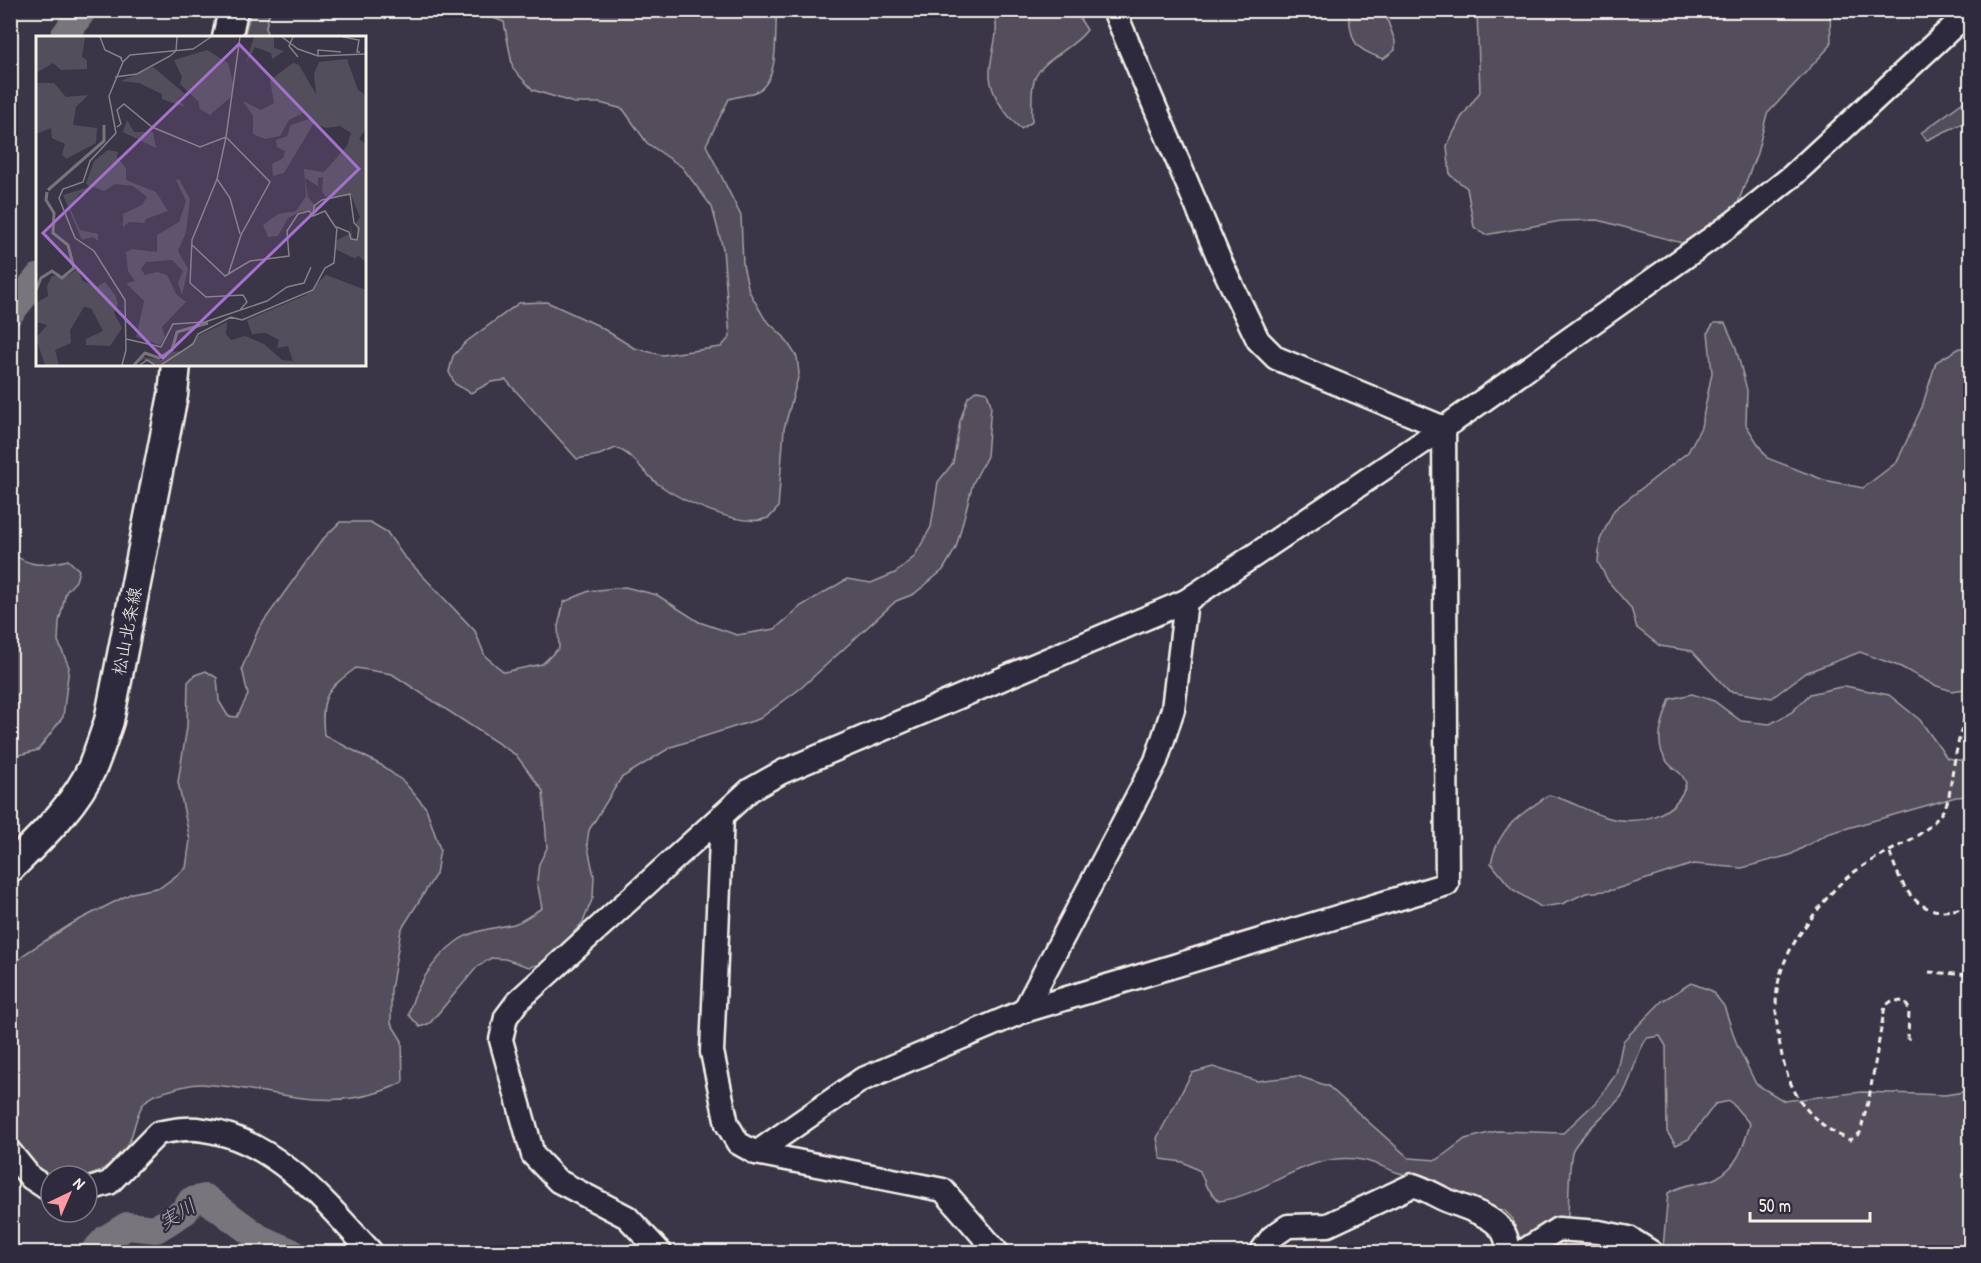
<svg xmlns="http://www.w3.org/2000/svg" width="1981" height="1263" font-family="'Patrick Hand','Klee One',sans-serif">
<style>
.green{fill:#534e5c;stroke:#a4a0a2;stroke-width:1.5}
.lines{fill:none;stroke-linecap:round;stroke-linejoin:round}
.river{stroke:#78747b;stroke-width:28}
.minor-casing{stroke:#f4f1e8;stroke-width:27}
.major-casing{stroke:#f4f1e8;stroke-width:33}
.path{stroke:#f4f1e8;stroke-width:3;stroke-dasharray:6 4.5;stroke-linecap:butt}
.minor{stroke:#2f2a3d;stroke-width:22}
.major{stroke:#2f2a3d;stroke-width:28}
.labels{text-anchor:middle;stroke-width:4.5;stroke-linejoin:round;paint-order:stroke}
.street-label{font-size:18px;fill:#f4f1e8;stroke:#2f2a3d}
.water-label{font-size:20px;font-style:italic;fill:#b6b2b2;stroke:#2f2a3d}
.inset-river{fill:none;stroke:#78747b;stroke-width:3}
.inset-road{fill:none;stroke:#858187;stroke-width:1.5}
.view{fill:#a571cd;fill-opacity:0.15;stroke:#a571cd;stroke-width:3}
.inset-edge{fill:none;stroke:#f4f1e8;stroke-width:3}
</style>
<rect width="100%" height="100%" fill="#3b3647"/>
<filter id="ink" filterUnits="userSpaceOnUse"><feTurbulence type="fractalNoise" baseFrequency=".0167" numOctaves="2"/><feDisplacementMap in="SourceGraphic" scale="12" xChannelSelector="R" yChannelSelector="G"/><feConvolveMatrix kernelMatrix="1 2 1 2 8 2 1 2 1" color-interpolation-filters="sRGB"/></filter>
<g filter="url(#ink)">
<g class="green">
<path d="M251,11H270L266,26L267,37H244Z"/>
<path d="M464,11H777C774,32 780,74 761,89C753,95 739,96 729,99L706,145L741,216L743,265L749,291L765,319L784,337L797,357L799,374L784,429L778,508C775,511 772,516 768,518C741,529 680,500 658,484C643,473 634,454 616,448L599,455L577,459L506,380L491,382L471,393L455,384L449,372L453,356L466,342L519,303L547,302L597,325L634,348L662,355L721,347L730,337L723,249L712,207L682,167L647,143L623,109L600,103H574L533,90L513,69L504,22L483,14Z"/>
<path d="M993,11H1075L1087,30C1072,51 1036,61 1033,85C1031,97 1032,110 1032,122L1021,129C1007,116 991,96 990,76C989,53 1002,34 993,11Z"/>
<path d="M1348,11H1384L1395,41V50L1383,59C1351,47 1353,43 1348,11Z"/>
<path d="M1477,11H1830L1831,45L1767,114L1757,153L1737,205L1719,225L1682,243L1598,220L1561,221L1485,235L1474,227L1467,188L1450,175L1447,146L1461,118L1480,92Z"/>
<path d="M1970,97V120L1927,140L1921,133Z"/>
<path d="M1714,323H1725L1736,348L1747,390L1746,425L1767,458L1824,480L1863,488L1897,462L1922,407L1936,362L1960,348H1970V688L1952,691L1934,685L1901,667L1860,652L1805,673L1772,698L1729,691L1692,651L1660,646L1637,628L1631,608L1608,581L1598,562L1600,540L1614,510L1688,452L1701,427L1712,373L1708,332Z"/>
<path d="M977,390L987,392L991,405L987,456L973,483L956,548L943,570L914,594L896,601L801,688L759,719L671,747L621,778L589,830L587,843L594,876L593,897L583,922L546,963L529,967L505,959L491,958L477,967L430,1023L420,1027L409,1015C412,991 435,957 456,942C472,930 495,928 514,924C524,921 533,913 542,908L537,881L539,864L547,848L543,791L516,755L392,674L356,668C326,690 320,697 324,735L381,765L404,782L426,808L440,849L436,874L401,930L391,990V1023L402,1041L403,1082C334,1118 273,1088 202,1084C189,1083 171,1090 158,1094C135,1100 137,1127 129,1142C122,1156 103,1172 87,1176C76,1178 62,1176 51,1176V1180L46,1179L11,1133V968L26,953L73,923L132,893L161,887L186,868L190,840L178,782L187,727L188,682L195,675L206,671L217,678L219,701L228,716L237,717L248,695L242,668L259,628L322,540L340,522H370L387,532L402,554L475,631L485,656L504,672L542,664L559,648L558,626L564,602L589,591L625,587L657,595L699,622L737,635L775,629L801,606L847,579L871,583L895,573L914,557L931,527L938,482L953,463L960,421L968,397Z"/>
<path d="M10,552C31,568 43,566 68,560L79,570L76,581L66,592L59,622L58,641L69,667L63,717L38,750L11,757Z"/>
<path d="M1845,686L1889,695L1920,720L1947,758L1970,762V796L1956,797L1827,834L1790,855L1742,868L1693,864L1613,890L1586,893L1562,904L1541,907L1512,889L1491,863C1499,827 1520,814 1549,795C1570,800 1586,811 1606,817C1636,827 1678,816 1686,783C1681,770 1676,772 1668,763C1652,744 1663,719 1670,699L1692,694L1714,701L1741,721L1770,724L1792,712L1810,694Z"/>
<path d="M1691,983L1712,991L1724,1006L1737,1045L1756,1084L1784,1101L1862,1092L1945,1095L1970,1091V1252H1665L1663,1248L1668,1193C1686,1182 1702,1185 1716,1178C1738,1167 1744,1145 1750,1124L1730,1101L1715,1104L1689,1139L1676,1145L1667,1132L1666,1046L1660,1036L1647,1038C1634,1056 1633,1080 1621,1097C1611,1109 1575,1140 1572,1152C1566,1185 1572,1220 1562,1252H1515L1513,1219L1504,1210C1484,1210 1483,1202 1466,1196C1444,1186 1420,1180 1396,1172C1385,1168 1374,1162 1362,1160C1307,1150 1268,1195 1219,1201L1206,1186L1200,1171L1183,1162L1161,1159L1157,1138L1192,1073L1213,1067L1257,1081L1298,1076L1328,1086L1409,1158L1437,1160L1465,1139L1497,1131L1563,1133L1597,1101L1616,1074L1623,1041L1662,1001Z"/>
</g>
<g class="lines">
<g class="river">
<path d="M63,38L83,10"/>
<path d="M10,313L38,278"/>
<path d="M94,1252L106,1239L127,1226L156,1229L185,1211L191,1201L205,1198L259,1238L291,1252"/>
</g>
<g class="minor-casing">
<g id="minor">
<path d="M1114,10L1220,261L1258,340L1276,358L1444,428"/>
<path d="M722,816L712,1052L727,1124L738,1143L756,1153L943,1190L997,1252"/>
<path d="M1024,1011L1156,761L1173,709L1186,601"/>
<path d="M10,1152L31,1178L51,1191"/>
<path d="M756,1153L861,1080L1024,1011L1447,884L1444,428"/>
<path d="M87,1190L109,1183L158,1133C173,1130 189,1127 204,1130C274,1139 326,1203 371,1252"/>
<path d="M660,1252L627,1217L558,1181L533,1155L501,1040L506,1017L518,1001L750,790L782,772L1186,601L1444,428L1733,223L1792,176L1970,11"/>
<path d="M1261,1252L1272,1237L1288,1226L1328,1225L1413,1185C1426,1189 1436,1196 1448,1201C1470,1210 1512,1219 1507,1252"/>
<path d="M1522,1252L1558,1229L1599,1232L1629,1238L1651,1252"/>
</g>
</g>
<g class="major-casing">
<g id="major">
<path d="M227,38L233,10"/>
<path d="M10,868C41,837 75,806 93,766C99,751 104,736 109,721L173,395L176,364"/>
</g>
</g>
<g class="path">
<path d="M1890,853C1899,879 1911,911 1944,911C1955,910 1963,909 1970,902"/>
<path d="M1929,972L1970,975"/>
<path d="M1908,1040L1909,1009L1905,1002L1893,1000L1885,1006L1869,1098L1860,1133L1850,1140C1810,1124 1789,1093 1781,1051C1770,993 1776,963 1813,916C1827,897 1840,881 1860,868C1887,849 1922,841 1942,812C1951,800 1950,783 1953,769C1957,748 1962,722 1970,703"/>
</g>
<use href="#minor" class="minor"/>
<use href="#major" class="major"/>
</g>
</g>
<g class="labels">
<g class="street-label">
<text transform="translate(127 631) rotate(-79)" y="6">松山北条線</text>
</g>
<g class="water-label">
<text transform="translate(177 1214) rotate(-31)" y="7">実川</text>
</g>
</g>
<g transform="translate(36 36)">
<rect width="330" height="330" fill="#3b3647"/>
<path d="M0,1H49L46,21L51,24V33L25,34L17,27L0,37ZM218,1H238V12L248,15L236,23L235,17L219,11L210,27ZM171,14L192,27L198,51L196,60L174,79L164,73L162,65L144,48L146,41L138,24ZM311,23L322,54L330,59V92L323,103L330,108V227L323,220L318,222L299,213L301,204L315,197L314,176L316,202L322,203L320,187L324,181L315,159L291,162L286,156L287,141L282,142V150L269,142L272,161L281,172L279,177L266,175L252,182L242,200L232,201L227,189L242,178L260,175L270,160L268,133L288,136L311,110L315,97L304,90L290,92L278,87L248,137L237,140L236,128L247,122L249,115L241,111L240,104L251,100L255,89L276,82L267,77L253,84L244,100L229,103L217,98V80L207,65L225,74L238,67L234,44L257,27L263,29L280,58L278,38L283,26ZM117,31L149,58L142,63L149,71L126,63V58L103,47L85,45ZM0,47H18L30,61L52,59L40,71L37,89L61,92L60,107L30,123L26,118L29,108L16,102L15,92L0,98ZM91,84L98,96H117L120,112L87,96ZM72,114L82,116L81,121L90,132V144L120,156L132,175L110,183L108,187L93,186L87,191V178L106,169L111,161L97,150L79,148L68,155L58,151L43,158L34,172L44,194L62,198V205L57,201L46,204L27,159L53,151L50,147L58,125ZM143,143L154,163L150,196L142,215L152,233L146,259L142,247L147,235L136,224L110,226L105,233L109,239L121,236L131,239L140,258L150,266L126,291L129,301L124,309L100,301L108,265L90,247L99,245L92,235L90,216L96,213L121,216V199L143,186L150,165L140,144ZM41,233L47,245L60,251L69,246L79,259L82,268L78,277L86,292L74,310L50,309V303L67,295L55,272L48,271L34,294L35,307L19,314L23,329H9L0,302L11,289L0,286V267L12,260L11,250L16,240H32ZM290,239L330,254V329H121L107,323L100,329L106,321L125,324L136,316L148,315L162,300L191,286L190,298L195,304L209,300L228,308L246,324L257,325L252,310L241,312L243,304L230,297L216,298L211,284L270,259Z" fill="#534e5c"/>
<path class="inset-river" d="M12,154L68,105V89M0,254L5,242L16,235L26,242L38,232L32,209L17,197L18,177L10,164L11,156M98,329L109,317L123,322L136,314L141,296L172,287"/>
<path class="inset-road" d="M64,1L69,14L86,22M204,1L190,101L181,143L156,204L154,247L170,261L207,259L211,266L204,274M246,1L262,13L282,20L330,18M257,1L253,10L262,21M307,1L323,4L321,16H324M282,20V14L305,16M84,21L87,26L73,60L80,97L54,125L47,146L27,153L23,162L39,202L58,215L89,264L90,314L86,329M87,26L94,19L157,13L175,1M79,41L101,38L134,20L140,15L141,1M81,91L85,88L81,74L88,68L116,91L164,111L190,101M191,102L234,146L205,199L192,239M181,143L194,162L204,198M156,209L189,240L214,225L253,220L251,195L262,178L273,175L277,180L289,175L300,192M194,281L206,284L277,254L289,232L298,227L301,191L313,196L315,203L321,204L323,192L318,187L314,158L286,164L278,170L277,180M90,303L125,311L137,288L169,286L231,265L251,251L268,247L275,231M104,329L111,324L119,329M125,329L157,308L162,298L195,281"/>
<path class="view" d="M203,8L323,133L127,322L7,197Z"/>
<rect width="330" height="330" class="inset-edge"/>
</g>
<rect width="1981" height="1263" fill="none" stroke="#2f2a3d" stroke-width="36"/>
<rect x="18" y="18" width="1945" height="1227" fill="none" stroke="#f4f1e8" stroke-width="2" filter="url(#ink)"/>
<g transform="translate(69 1194) rotate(44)"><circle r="28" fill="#2f2a3d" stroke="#7e7a81" stroke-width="1.5"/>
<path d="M0-4.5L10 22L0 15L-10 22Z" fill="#ff9aa2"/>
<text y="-9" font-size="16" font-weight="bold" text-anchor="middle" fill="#f4f1e8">N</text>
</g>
<path d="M1750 1212v9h120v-9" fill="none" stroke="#f4f1e8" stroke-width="3"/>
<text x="1759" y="1212" font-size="18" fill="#f4f1e8" stroke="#2f2a3d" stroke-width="4.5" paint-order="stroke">50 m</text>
</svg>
